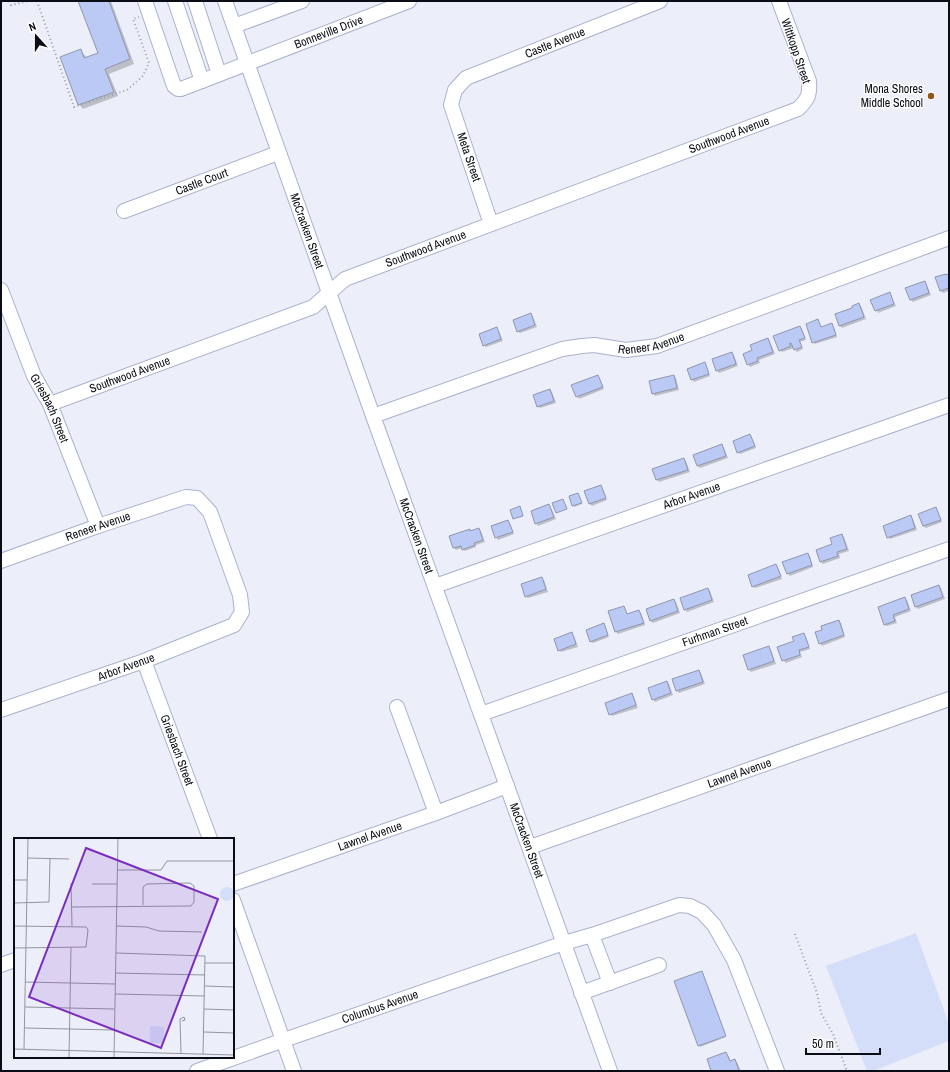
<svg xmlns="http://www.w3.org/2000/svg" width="950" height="1072" font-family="'Archivo Narrow',sans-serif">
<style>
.green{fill:#d5def9}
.shadow{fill:#0003}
.building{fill:#bbc9f5;stroke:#8e96af}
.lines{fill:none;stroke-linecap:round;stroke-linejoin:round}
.minor-casing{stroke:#aab2cc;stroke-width:16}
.path{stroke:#999ca6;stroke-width:2;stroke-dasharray:1 3;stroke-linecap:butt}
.minor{stroke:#fff;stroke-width:14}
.poi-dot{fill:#925617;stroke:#fff;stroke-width:1.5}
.labels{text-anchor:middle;stroke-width:3;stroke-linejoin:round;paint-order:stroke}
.street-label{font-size:12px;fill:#0b0d16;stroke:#fff}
.poi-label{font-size:12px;fill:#0b0d16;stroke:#fff;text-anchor:end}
.inset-road{fill:none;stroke:#92959f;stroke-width:1}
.view{fill:#7b2cbf;fill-opacity:0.15;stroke:#7b2cbf;stroke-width:2}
.inset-edge{fill:none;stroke:#0b0d16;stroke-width:2}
</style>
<rect width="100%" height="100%" fill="#eceffa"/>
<path class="green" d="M916,933L949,1024V1041L873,1071H867L826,966Z"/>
<g class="shadow">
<path d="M79,1H111L134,64L109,74L118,96L83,109L79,104L81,51L87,58L99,54Z"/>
<path d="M949,275V291L943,293L941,291L937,278Z"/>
<path d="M925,282L927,285L931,295L913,302L911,300Z"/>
<path d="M890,294L896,306L878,313L872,301Z"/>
<path d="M859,304L861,306L866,319L842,328L840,326L836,315L854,308Z"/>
<path d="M531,314L533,317L537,327L520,333L518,331Z"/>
<path d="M818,321L822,328L831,324L834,327L837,337L815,344L813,342Z"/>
<path d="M799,327L802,329L806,340L800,342L803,349L797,352L794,348L782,352L780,350Z"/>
<path d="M496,329L499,331L503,341L486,347L484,345Z"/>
<path d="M768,340L770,342L775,354L759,360L760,363L750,367L748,364L753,351Z"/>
<path d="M732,353L734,355L738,366L719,373L717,371L713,360Z"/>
<path d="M704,363L706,365L710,376L694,382L692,380L688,369Z"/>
<path d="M598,376L600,379L604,389L579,399L577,396Z"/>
<path d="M674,376L676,378L679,390L655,396L653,393Z"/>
<path d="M550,390L552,392L556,403L540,408L538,406Z"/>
<path d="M750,436L752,438L756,448L740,454L738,452Z"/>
<path d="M722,445L724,448L728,458L700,468L698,466L694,455Z"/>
<path d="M684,459L686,461L690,472L659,482L657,480L653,469Z"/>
<path d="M601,486L603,489L607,500L592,506L590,504L586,492Z"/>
<path d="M578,494L582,504L574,507L570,497Z"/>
<path d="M549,505L551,508L556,519L538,526L536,523Z"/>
<path d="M936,509L938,511L942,522L926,528L923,526Z"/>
<path d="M911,517L913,519L917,530L890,539L888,537Z"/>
<path d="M508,521L510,523L514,534L498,540L496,537Z"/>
<path d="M479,529L481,531L485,542L476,545V547L465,551L462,548L456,550L454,548L450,537L469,530L471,532Z"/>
<path d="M842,535L844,537L849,551L839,554L840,558L823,564L821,562Z"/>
<path d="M807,554L810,556L813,567L790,576L788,574Z"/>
<path d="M776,566L778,568L782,579L755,588L753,586Z"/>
<path d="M541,578L544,580L548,592L528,598L526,596Z"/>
<path d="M939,586L941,588L945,599L918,609L916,607L912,596Z"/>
<path d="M708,589L710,591L714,602L687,612L685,610Z"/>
<path d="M904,598L907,600L911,611L895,617L897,623L887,626L885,624Z"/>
<path d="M674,600L676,602L680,613L653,623L651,621Z"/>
<path d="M624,607L628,615L639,611L641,613L645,625L618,634L616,632L609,612Z"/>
<path d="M838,621L841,623L845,637L822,646L820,643L824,630Z"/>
<path d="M603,625L605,627L609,637L593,643L591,641Z"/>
<path d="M571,634L574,636L578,647L561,652L559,650Z"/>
<path d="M804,634L806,637L810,649L800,652L802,657L786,663L783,660L795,641Z"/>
<path d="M769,647L771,650L776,664L751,672L749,670L744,656Z"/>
<path d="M699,671L701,673L705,684L679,693L677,691L674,680Z"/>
<path d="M667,682L669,684L673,695L655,702L653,699Z"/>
<path d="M632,694L634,697L638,708L612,716L610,714Z"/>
<path d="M702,972L726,1037L700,1047L675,982Z"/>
<path d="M726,1053L729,1057L731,1062L735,1060L738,1064L741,1071H712Z"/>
</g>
<g class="building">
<path d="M78,1H109L130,59L105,69L114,92L78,105L60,57L81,49L84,58L98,53Z"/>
<path d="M946,274V275L949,274V288L940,291L935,277Z"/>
<path d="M925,281L929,293L910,300L905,288Z"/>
<path d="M890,292L894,304L875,311L870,300Z"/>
<path d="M859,303L864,317L839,326L835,314L852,308V306Z"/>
<path d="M531,313L535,325L517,332L513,320Z"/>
<path d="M818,319L821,327L832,323L836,335L812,343L806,324Z"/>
<path d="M800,326L805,338L799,340L802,347L794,350L791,343L789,344L791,346L779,351L773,336Z"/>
<path d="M497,327L501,339L483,346L479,334Z"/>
<path d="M768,338L773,352L757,358L758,361L747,365L743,354L752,350L750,345Z"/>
<path d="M732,352L736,364L716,371L712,359Z"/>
<path d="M705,362L709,374L691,380L687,369Z"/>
<path d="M598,375L603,387L576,397L571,385Z"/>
<path d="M674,375L677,388L652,394L649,381Z"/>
<path d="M550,389L554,401L537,407L533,395Z"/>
<path d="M750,434L755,446L737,453L733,441Z"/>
<path d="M722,444L726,456L697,466L693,455Z"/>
<path d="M684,458L688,470L656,480L652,469Z"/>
<path d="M601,485L606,498L589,504L584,491Z"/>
<path d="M578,493L582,503L572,506L569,496Z"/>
<path d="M563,499L567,509L556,513L552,503Z"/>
<path d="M549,504L554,517L535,524L531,511Z"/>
<path d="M520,506L523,516L513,519L510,510Z"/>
<path d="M936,507L941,520L923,526L918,514Z"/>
<path d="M911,515L915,528L887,538L883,526Z"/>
<path d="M508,520L513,532L495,538L491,526Z"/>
<path d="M479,528L483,540L474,543L475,545L462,550L461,546L453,548L449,536L470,529V531Z"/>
<path d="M842,534L847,549L837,552L838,556L820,562L816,550L832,544L830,538Z"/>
<path d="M808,553L812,565L787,574L782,562Z"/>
<path d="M776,564L781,576L752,587L748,575Z"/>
<path d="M542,577L546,589L525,597L521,584Z"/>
<path d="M939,585L943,597L915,607L911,595Z"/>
<path d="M708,588L712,600L684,610L680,598Z"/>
<path d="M905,597L909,609L893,615L895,621L884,625L878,607Z"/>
<path d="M674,599L678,611L650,621L646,609Z"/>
<path d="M624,606L627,614L639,610L644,623L615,632L608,611Z"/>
<path d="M839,620L844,635L819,644L815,632L822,630L821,626Z"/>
<path d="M604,623L608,635L590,642L586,630Z"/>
<path d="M572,632L576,644L558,651L554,639Z"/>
<path d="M804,633L809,647L799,650L800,655L782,661L777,647L794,641L792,637Z"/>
<path d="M769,646L774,661L748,670L743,655Z"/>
<path d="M699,670L703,682L676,691L672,679Z"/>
<path d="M667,681L671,693L652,700L648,688Z"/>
<path d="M632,693L636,705L609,715L605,703Z"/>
<path d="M702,971L726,1036L698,1046L674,981Z"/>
<path d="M726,1052L730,1061L735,1059L739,1071H711L707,1059Z"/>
</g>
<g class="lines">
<g class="minor-casing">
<g id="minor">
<path id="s1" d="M145,1L174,86L178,89H181L409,1"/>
<path d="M175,1L202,81"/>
<path d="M195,1L219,74"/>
<path id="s2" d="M225,1L373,416L610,1071"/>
<path d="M234,26L302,1"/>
<path id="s3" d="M124,211L278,153"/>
<path id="s4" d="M491,224L451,105L455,90L466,78L660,1"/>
<path id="s5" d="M1,290L34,376L50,404L98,526"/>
<path id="s6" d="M50,404L313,307L345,279L798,109C808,99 810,95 809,81L779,1"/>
<path id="s7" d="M373,416L562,349L582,346L594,345L626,350L657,346L949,238"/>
<path id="s8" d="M1,561L98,526L186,497L197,498L210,512L240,595L242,612L234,625L144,661L1,710"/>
<path id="s9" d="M435,586L949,405"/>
<path id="s10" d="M144,661L210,839"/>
<path d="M397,707L436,813"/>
<path id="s11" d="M481,714L949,549"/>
<path id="s12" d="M530,847L949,699"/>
<path id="s13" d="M233,884L436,813L507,786"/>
<path d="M233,900L294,1071"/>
<path d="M592,935L679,905L690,906L702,912L714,925L734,960L777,1071"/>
<path d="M1,965L15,960"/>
<path d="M581,993L659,965"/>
<path id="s14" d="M197,1071L284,1040L564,943L592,935L610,983"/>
</g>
</g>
<g class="path">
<path d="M9,1L11,5L29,1"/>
<path d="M37,1L74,107L127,90L143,76L149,63L133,19L139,17"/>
<path d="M74,1L75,4"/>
<path d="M795,934L817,993L821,1013L833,1034L847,1071"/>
</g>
<use href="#minor" class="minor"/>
</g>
<circle class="poi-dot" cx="931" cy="96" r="4"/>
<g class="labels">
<g class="street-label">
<text dy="4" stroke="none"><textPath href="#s1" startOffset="256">Bonneville Drive</textPath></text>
<text dy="4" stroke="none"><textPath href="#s4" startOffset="253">Castle Avenue</textPath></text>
<text transform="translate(796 51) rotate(71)" y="4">Wittkopp Street</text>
<text dy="4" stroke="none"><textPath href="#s6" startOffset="733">Southwood Avenue</textPath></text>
<text transform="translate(469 157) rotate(71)" y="4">Meta Street</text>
<text dy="4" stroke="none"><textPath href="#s3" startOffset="83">Castle Court</textPath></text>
<text dy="4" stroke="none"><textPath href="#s2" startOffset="244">McCracken Street</textPath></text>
<text dy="4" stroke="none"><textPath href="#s6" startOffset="409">Southwood Avenue</textPath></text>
<text dy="4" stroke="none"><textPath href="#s7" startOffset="291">Reneer Avenue</textPath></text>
<text dy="4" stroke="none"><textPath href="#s6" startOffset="85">Southwood Avenue</textPath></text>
<text dy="4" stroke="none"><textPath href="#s5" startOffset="128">Griesbach Street</textPath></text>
<text dy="4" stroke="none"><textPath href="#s9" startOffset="272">Arbor Avenue</textPath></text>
<text dy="4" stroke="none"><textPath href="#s8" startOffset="103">Reneer Avenue</textPath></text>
<text dy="4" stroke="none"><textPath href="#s2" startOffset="568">McCracken Street</textPath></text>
<text dy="4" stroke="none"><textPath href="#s11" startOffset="248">Furhman Street</textPath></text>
<text transform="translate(126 667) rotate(-20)" y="4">Arbor Avenue</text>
<text dy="4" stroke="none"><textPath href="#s10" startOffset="95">Griesbach Street</textPath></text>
<text dy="4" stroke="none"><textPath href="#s12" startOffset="222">Lawnel Avenue</textPath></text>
<text dy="4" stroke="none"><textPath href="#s13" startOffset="145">Lawnel Avenue</textPath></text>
<text dy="4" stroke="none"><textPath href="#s2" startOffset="892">McCracken Street</textPath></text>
<text dy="4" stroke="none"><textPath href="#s14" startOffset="194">Columbus Avenue</textPath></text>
</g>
<g class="poi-label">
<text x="923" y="93">Mona Shores<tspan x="923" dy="14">Middle School</tspan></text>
</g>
</g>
<g transform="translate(14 838)">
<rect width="220" height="220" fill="#eceffa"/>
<path d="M206 56a7 7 0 1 1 14 0a7 7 0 1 1-14 0ZM136,188L150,189V205H136Z" fill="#d5def9"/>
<path class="inset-road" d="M14,20L55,21M103,32H147L153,23H220M0,42H13M57,45L58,88M78,46H103M0,65L35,64L36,21M58,69L177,68L180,64V48L176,45L133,46L129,49V67M0,88L72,89L74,92L72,109L0,110M102,88L132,89L145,93L188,94M102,115L191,118L189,216M191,125H220M101,135L191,137M11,144L101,146M191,148L220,149M101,156L191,158M11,169L100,171M190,171L220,172M11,190L100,192M190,194L220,195M0,211L220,217M10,211L14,0M167,215L166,181L170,179L171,182L168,183M55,220L57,110M100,220L104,0"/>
<path class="view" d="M72,10L204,61L147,210L15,159Z"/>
<rect width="220" height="220" class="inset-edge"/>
</g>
<rect width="950" height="1072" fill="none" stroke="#0b0d16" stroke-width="4"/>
<g transform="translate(36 36) rotate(339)" stroke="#ffffff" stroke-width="3" paint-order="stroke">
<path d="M0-3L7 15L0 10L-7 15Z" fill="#0b0d16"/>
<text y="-6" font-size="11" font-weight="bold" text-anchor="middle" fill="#0b0d16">N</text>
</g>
<path d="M806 1048v6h74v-6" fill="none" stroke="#0b0d16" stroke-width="2"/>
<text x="812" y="1048" font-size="12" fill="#0b0d16" stroke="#ffffff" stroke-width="3" paint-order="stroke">50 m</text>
</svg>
